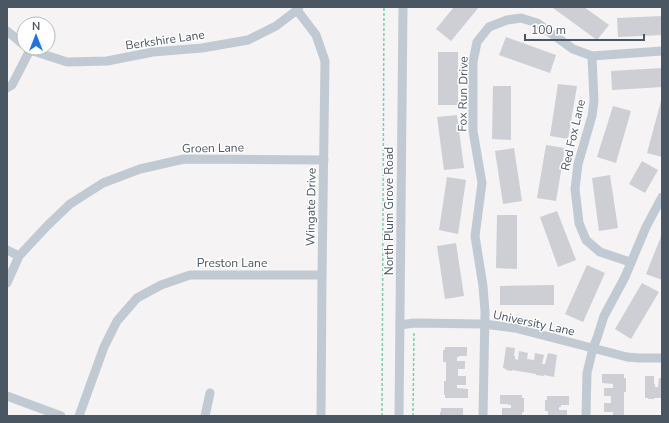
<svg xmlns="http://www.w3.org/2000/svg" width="669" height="423" font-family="'Nunito Sans',sans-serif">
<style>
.building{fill:#cdcfd5}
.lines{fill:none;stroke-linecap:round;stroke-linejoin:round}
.path{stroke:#7ad0a6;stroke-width:1.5;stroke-dasharray:3 2;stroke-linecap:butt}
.minor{stroke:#c1cad2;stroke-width:9}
.labels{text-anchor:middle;stroke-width:3;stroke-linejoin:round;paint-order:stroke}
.street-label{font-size:12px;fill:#4a5661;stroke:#fff}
</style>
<rect width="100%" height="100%" fill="#f5f3f3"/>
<g class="building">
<path d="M454,7H479L451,41L436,29Z"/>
<path d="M554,7H584L609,25L597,40L553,8Z"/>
<path d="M662,16V35L618,37L617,18Z"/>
<path d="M506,37L556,55L550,73L499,55Z"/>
<rect x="438" y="52" width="20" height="53"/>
<path d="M662,68V87L612,90L611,71Z"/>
<path d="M558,84L577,86L568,139L550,136Z"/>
<path d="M493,86H511V140L492,139Z"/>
<path d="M661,101L662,102V157L647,153Z"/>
<path d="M613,106L631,111L616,163L597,157Z"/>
<path d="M457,115L464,168L444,170L437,117Z"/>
<path d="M546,145L565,148L556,201L537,198Z"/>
<path d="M514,148L522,201L503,204L495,151Z"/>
<path d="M642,161L658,170L645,193L629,184Z"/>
<path d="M610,175L618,228L599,231L592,178Z"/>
<path d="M447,177L466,180L458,234L439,230Z"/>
<path d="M557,211L576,260L558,267L540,217Z"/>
<path d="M497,215H517V269L496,268Z"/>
<path d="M662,234V280L646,274Z"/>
<path d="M456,243L464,296L445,299L437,246Z"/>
<path d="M587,265L605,273L583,322L565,314Z"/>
<path d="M642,283L659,292L631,339L615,329Z"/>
<path d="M554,285V305H500V286Z"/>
<path d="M445,347H467V356H459V357H457V361H465V369H458V376H466V385H457V388L468,389V398H445V395H444V381H446V362H443V350H445Z"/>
<path d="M506,347L515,348L514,356H515V359L518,360L519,351L528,353L527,359L534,360L535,353L544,355L542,364H545L548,353L557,355L554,377L544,375V376L536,375V374L512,370V371L506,370V369L503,368Z"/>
<path d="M602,374H624V378H626V392H624V416H613V412H604V403H611V396H604V388H613V384L602,383Z"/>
<path d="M645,376H654V384H655V387H658L659,378H662V398H654V399H648V398H645Z"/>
<path d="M500,395H522V398H524V412H522V416H502V408H511V405H508V404H500Z"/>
<path d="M547,396H569V405H561V407H559V410H567V416H548V411H545V400H547Z"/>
<path d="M441,408H463V416H440V412H441Z"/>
</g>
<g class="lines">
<g class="path">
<path d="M382,416L384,7"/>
<path d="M413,416L414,331"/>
</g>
<g class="minor">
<path d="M299,7L297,10L316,35L325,61L322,275L321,416"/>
<path d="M7,31L24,45"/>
<path d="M27,48L30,50L67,62L107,61L153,52L202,48L248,40L276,26L297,10"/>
<path d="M592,56L594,101L592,116L578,164L575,189L579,223L586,240L600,252L630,262"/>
<path d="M7,88L12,85L30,50"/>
<path d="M7,250L19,256"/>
<path d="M7,283L19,256L47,226L70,204L103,183L140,169L184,159L324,160"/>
<path d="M400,325L414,323L484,324L515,328L627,357L639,358H662"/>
<path d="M7,396L61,416"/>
<path d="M79,416L104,347L117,321L137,298L161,285L190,275H322"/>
<path d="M205,416L210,393"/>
<path d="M399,416L403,7"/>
<path d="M483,416L485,312L483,286L475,236L482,183L473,131V62L477,42L489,27L507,20L521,18L537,23L573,49L592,56L662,51"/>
<path d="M586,416L587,373L593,348L597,338L604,316L625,277L646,227L662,197"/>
</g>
</g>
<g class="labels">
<g class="street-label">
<text transform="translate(165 40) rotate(-8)" y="4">Berkshire Lane</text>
<text transform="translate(463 94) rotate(-89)" y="4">Fox Run Drive</text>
<text transform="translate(573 135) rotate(-77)" y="4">Red Fox Lane</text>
<text transform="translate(213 148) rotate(-1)" y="4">Groen Lane</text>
<text transform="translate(311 207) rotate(-89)" y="4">Wingate Drive</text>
<text transform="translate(389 211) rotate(-90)" y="4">North Plum Grove Road</text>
<text x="232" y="267">Preston Lane</text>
<text transform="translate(534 323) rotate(12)" y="4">University Lane</text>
</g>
</g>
<rect width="669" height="423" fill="none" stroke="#4a5661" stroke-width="16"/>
<g transform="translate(36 36)"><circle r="19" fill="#ffffff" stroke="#b7bbc0"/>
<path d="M0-3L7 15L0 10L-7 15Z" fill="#1a73e8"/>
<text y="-6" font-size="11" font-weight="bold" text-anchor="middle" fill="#4a5661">N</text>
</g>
<path d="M525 34v6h119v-6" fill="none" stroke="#4a5661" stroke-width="2"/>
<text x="531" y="34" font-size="12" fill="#4a5661" stroke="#ffffff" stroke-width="3" paint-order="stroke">100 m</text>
</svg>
